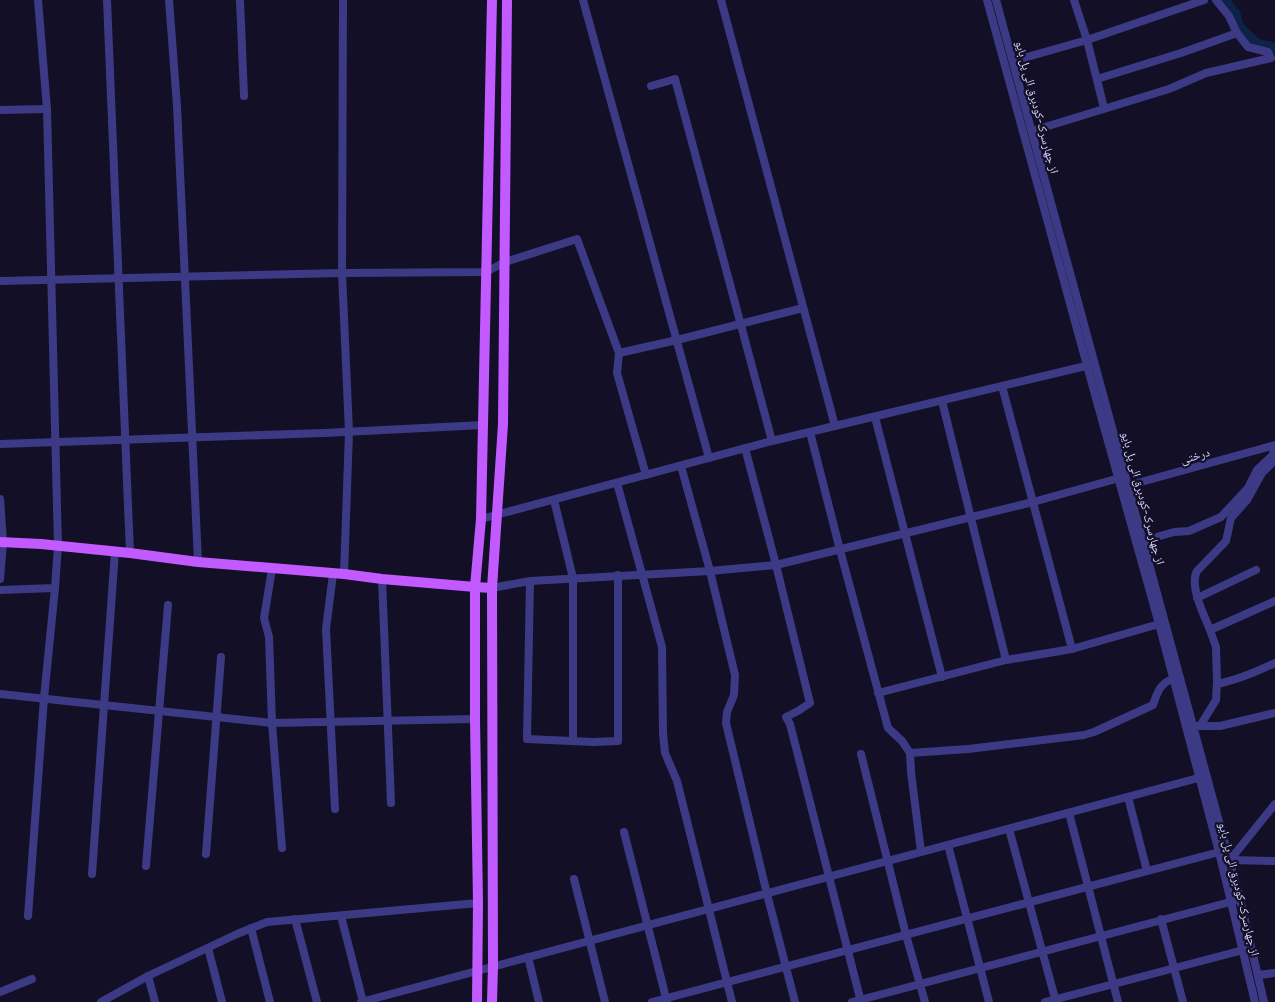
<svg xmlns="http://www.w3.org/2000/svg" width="1275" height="1002" font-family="'Titillium Web','Noto Naskh Arabic',sans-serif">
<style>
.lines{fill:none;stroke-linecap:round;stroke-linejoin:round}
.river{stroke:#0c2248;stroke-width:11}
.minor{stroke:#3d3a85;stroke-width:8}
.major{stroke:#c25bff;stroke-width:10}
.labels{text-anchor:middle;stroke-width:4.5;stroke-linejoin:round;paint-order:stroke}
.street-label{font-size:12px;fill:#d9d4ff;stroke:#130f26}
</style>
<rect width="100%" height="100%" fill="#130f26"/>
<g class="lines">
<path class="river" d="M1224,0L1235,14L1238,26L1256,44L1275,48"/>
<g class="minor">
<path d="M107,0L130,553"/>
<path d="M169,0L177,106L198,562"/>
<path d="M240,0L244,96"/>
<path d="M343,0L342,273L349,432L344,574"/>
<path d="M583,0L640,207L709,458"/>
<path d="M721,0L835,426"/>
<path d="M987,0L1097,402L1159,624L1219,852L1255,1002"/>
<path d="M996,0L1240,899L1264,1002"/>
<path d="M1074,0L1087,40L1104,108"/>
<path d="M1013,61L1087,40L1204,0"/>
<path d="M1097,79L1181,53L1237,33"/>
<path d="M651,86L675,79L772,441"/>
<path d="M0,110L47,109"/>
<path d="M1032,131L1169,89L1206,73L1271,58L1268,52L1248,47L1237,33L1229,16L1216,0"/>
<path d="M0,281L342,273L486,272L505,262L577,239L619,353L617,373L646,475"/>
<path d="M619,353L677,340L803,308"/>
<path d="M1002,386L1072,649"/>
<path d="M942,401L1006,660"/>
<path d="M875,417L942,677"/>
<path d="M810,432L840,550L888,728L902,741L910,753L911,772L921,852"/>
<path d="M0,444L324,433L483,425"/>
<path d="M745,448L776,565L810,703L798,711L786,717L790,724L861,1002"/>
<path d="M681,466L710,571L735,675L734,695L727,712L726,723L767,894L795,1002"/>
<path d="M617,483L662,647L663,733L665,753L677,781L732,1002"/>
<path d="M1123,487L1275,445"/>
<path d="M0,499L3,542L0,579"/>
<path d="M554,500L573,578V740"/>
<path d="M481,519L772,441L1090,365"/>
<path d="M1143,543L1160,536L1174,532L1189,531L1221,517L1248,488L1257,470L1273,455L1274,446"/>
<path d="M272,569L264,618L269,637L272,723L282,848"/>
<path d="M333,574L326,629L335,809"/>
<path d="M382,579L391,803"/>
<path d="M530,581L527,739L593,742L618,741V575"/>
<path d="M492,588L530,581L710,571L776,565L1033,502L1123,477"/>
<path d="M0,590L55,588L58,546L47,109L38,0"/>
<path d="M1197,598L1256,570"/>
<path d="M1210,630C1204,615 1189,586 1197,571L1226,541L1231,518L1247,500L1262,473L1275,460"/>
<path d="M1217,684C1238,680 1256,672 1275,663"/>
<path d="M878,693L1006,660L1072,649L1159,624"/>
<path d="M0,694L272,723L475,719"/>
<path d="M1197,726H1220L1275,713"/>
<path d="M1200,726L1216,700L1217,682L1216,647L1210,630L1275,601"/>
<path d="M910,753L968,749L1084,735L1094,732L1153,705C1157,693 1160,683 1173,679"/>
<path d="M861,754L906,935L925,1002"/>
<path d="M1128,797L1147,871"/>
<path d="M1069,813L1118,1002"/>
<path d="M1009,829L1056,1002"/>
<path d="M624,832L667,1002"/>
<path d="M948,845L989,1002"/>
<path d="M206,854L221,657"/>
<path d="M1230,860L1275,861"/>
<path d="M1227,861L1230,860L1275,804"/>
<path d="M146,866L168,605"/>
<path d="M92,874L115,551"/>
<path d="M574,879L605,1002"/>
<path d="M28,916L44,698L55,588"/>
<path d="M341,916L363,1002"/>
<path d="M295,919L317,1002"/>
<path d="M1161,919L1183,1002"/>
<path d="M251,928L270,1002"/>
<path d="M208,948L222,1002"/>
<path d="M528,957L539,1002"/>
<path d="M1258,975L1275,973"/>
<path d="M148,976L155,1002"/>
<path d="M0,992L32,979"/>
<path d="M101,1002L148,976L237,934L267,922L478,903"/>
<path d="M361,1002L1202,777"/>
<path d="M652,1002L1223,851"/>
<path d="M852,1002L1234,901"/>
<path d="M1045,1002L1247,949"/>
</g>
<g class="major">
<path d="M0,542L41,544L130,553L198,562L344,574L382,579L475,587L492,588"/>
<path d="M477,1002L478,903L475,719V587L481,519L492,0"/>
<path d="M492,1002L493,966L492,588L503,424L507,0"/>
</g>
</g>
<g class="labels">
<g class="street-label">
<text transform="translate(1037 107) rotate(75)" y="4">از جهارسرک-کودبرق الی پل بایو</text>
<text transform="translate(1195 456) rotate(-16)" y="4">درختی</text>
<text transform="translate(1143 498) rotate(75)" y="4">از جهارسرک-کودبرق الی پل بایو</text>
<text transform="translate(1239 889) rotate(76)" y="4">از جهارسرک-کودبرق الی پل بایو</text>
</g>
</g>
</svg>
